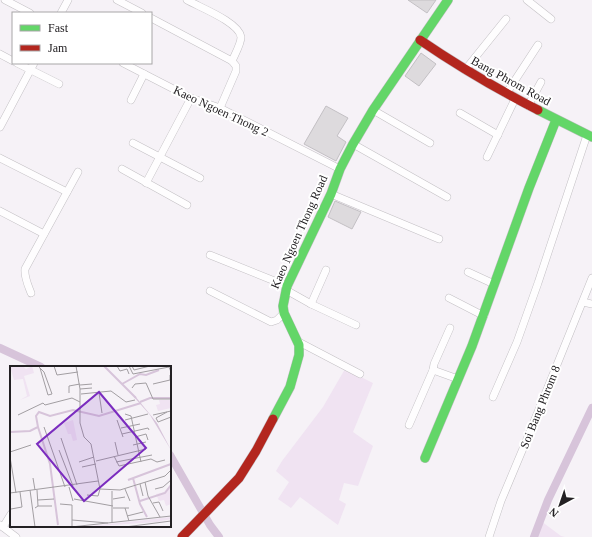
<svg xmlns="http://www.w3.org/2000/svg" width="592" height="537" font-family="'Times New Roman',serif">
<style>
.green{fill:#f0e3f2}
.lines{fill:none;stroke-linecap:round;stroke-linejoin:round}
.canal{stroke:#d7c4da;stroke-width:8}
.building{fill:#dddadd;stroke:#c3c0c4}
.street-casing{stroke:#c3c0c4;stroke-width:8}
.fast-casing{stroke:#c3c0c4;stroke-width:10}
.jam-casing{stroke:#c3c0c4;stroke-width:10}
.street{stroke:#fefdfe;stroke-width:7}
.fast{stroke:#63d668;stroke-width:9}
.jam{stroke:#b3261e;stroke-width:9}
.labels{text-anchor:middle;stroke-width:4;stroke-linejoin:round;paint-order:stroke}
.street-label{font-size:12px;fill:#232023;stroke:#fff}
.inset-river{fill:none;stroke:#d7c4da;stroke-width:2}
.inset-road{fill:none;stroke:#a29ea2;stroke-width:1}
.view{fill:#7b2cbf;fill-opacity:0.15;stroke:#7b2cbf;stroke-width:2}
.inset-edge{fill:none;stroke:#232023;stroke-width:2}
</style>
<rect width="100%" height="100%" fill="#f6f2f7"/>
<g class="green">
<path d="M345,369L373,383L353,432L373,446L358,486L344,483L339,500L346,504L338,525L300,497L291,508L278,499L289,482L276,471L282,461L323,407Z"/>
<path d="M541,521L561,536L565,537H536Z"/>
</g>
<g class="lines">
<g class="canal">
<path d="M0,348L41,367"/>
<path d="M170,455L210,525L219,537"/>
<path d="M534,537L548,500L592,408"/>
</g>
</g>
<g class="building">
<path d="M408,0H436L427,13Z"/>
<path d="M421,53L436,64L419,86L405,76Z"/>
<path d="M326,106L348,118L337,136L346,142L336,161L304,144Z"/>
<path d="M335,201L361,212L352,229L328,217Z"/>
</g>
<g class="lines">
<g class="street-casing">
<g id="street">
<path d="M5,0L30,13"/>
<path d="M117,0L142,13"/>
<path d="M187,0C199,7 239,22 241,37C241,44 235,54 232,61L236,66V71L220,108"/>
<path d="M527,0L551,19"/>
<path d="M61,13L68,0"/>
<path d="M151,18L232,61"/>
<path d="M0,54L13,61"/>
<path d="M17,63L59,84"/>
<path d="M123,63L191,98L220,108L340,169"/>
<path d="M465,70L506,19"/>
<path d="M506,94L538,45"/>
<path d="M131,100L144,74"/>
<path d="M528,106L541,82"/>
<path d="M373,110L430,143"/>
<path d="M460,113L498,135"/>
<path d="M0,127L34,63"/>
<path d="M133,143L200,178"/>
<path d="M353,144L447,197"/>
<path d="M487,157L515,99"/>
<path d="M0,158L67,192"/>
<path d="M122,169L187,205"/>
<path d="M146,183L191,98"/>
<path d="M331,194L439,239"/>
<path d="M0,211L44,234"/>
<path d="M210,255L287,286"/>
<path d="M468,272L494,284"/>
<path d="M286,290L311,304L356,325"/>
<path d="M210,291L271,322L277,320L284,313"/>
<path d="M31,293C28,285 24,277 25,269L78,172"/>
<path d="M449,298L484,316"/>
<path d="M583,302L592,304"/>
<path d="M311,304L326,270"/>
<path d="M450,328L434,364L433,370L458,379"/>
<path d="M297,341L360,374"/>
<path d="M493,397L517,342L538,283L587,135"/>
<path d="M409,425L433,370"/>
<path d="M0,525L16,537"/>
<path d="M3,527L11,514"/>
<path d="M489,537L501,501L527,439L592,278"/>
</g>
</g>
<g class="fast-casing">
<g id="fast">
<path d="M538,110L592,137"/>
<path d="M273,419L290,387L299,355V345L284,313L283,306L287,286L331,194L340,169L353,144L373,110L448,0"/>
<path d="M425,458L472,346L529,188L556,120"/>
</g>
</g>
<g class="jam-casing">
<g id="jam">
<path d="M420,40C458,66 497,89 538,110"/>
<path d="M182,537L239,478L256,451L273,419"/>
</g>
</g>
<use href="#street" class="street"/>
<use href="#fast" class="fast"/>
<use href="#jam" class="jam"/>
</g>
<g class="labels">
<g class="street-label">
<text transform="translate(511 81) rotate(29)" y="4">Bang Phrom Road</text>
<text transform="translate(221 111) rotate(25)" y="4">Kaeo Ngoen Thong 2</text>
<text transform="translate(299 232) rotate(-66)" y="4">Kaeo Ngoen Thong Road</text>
<text transform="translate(540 407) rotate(-68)" y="4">Soi Bang Phrom 8</text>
</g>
</g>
<g transform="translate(10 366)">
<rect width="161" height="161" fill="#f6f2f7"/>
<path d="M13,0L16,3L22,0L24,7L14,10L20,30L10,34L17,30L13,13L4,14L0,0ZM149,34H161V42L148,45L146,39L150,38ZM63,54L67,74L63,75L61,68H58L54,57ZM161,118V138L156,140L154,134L149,135L146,128L154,126ZM161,151V153L147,156L72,161Z" fill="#f0e3f2"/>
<path d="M125,30L147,57L161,84L140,49L124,31Z" fill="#d7c4da"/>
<path class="inset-river" d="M94,0L126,32M112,18L130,8L136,9L149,4M130,36L140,32H161M28,61L40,98L48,159M0,66L20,65L28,61L26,50L29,46L40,50L63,44L89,50L131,37M123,112L130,138L137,151M118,114L161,98M130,135L155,127L161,119"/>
<path class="inset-road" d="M28,0L34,6L42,28M44,0L47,9L68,6M66,0L70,23V57L74,71L81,78L90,123L110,124L155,110L161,104M107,0L110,5L117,3L119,8M119,0L123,8L159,1L161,6M122,0L124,4L140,0M30,2L38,29L42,28M143,18L160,14V9M70,19L82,18M122,22L125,18L136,17L143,33H161M70,23L82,22M59,27V20L70,18M89,27L92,47M71,28L101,25L116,36L125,34M157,46L146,52L148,56L161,51M115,48L121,50L131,96M8,49L33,37L35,39L62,32L70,36M143,49L161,45M107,54L113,71M115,54L138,48M34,61L55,121M111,62L130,58M112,68L138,62L139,64M125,71L136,68L138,74M51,72L67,119M105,76L108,89M123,79L136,76M49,84L63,120M0,86L21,79M104,90L109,100L141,93L147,96L155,94M0,91L6,127M86,95L136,83M69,96L84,91M106,96L142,89M72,101L86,98M23,112L25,124M135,116L138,130L150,151M130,118L133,130M59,121L63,135M115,123L120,135M145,123L153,121L161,114M20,124L25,161M102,125V157M0,127L88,115M77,129L88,130L90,123M64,133L103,140M103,133L115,131M28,134L44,133M143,137L149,136L153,145M50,138L62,139V160M28,140H42M25,142L28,140L27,124M103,142H119M115,142L119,155M1,143L12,141L10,126M117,150L133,146M62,154L98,157M61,161L161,150M115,161L161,155"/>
<path class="view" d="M89,26L136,82L74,135L27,78Z"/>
<rect width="161" height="161" class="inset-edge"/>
</g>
<rect x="12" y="12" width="140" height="52" fill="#ffffff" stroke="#a7a6a7"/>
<rect x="20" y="25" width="20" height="6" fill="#63d668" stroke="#a7a6a7"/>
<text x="48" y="32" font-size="12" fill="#232023">Fast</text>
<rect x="20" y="45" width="20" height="6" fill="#b3261e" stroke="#a7a6a7"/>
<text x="48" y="52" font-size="12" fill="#232023">Jam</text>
<g transform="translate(560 505) rotate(220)" stroke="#ffffff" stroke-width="3" paint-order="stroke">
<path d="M0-3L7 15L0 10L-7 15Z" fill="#232023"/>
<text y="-6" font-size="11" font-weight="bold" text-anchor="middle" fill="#232023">N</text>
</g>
</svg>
